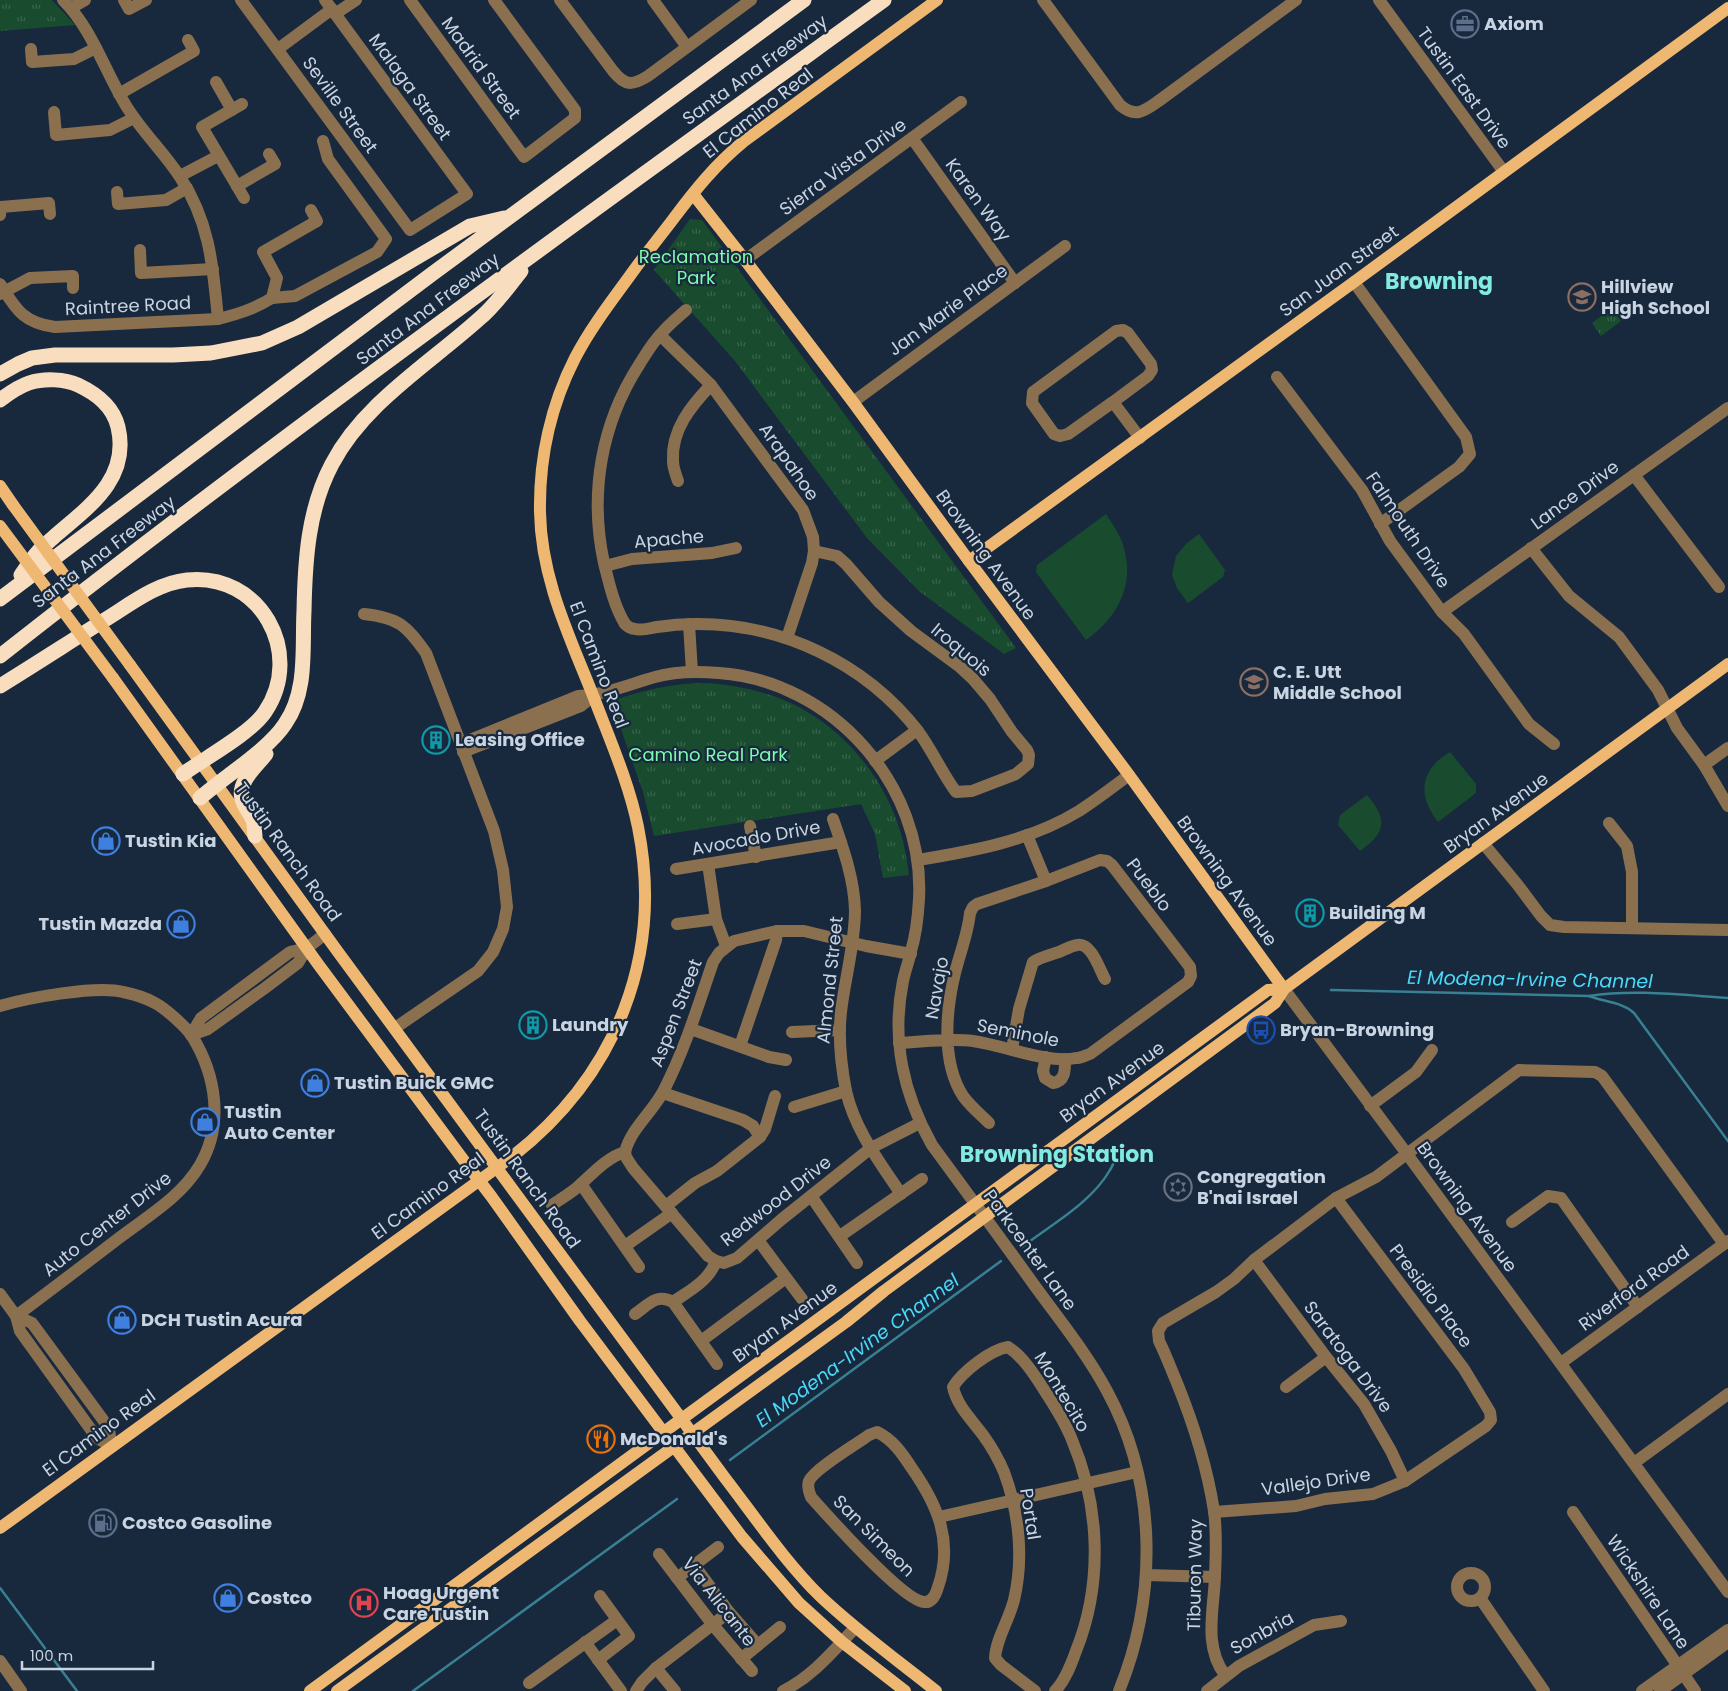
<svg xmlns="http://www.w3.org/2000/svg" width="1728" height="1691" font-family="Poppins,sans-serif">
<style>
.green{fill:#194c2e}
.park{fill:url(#park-tufts)}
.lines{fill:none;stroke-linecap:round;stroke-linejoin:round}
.stream{stroke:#388192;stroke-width:2.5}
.minor{stroke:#8b7050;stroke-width:12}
.major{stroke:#efb872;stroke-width:12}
.highway{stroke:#f8debe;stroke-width:15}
.major-bridge{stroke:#efb872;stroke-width:12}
.labels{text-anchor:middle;stroke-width:4.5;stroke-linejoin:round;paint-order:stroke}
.poi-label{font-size:18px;font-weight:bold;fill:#c9d4e2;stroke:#18293e;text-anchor:start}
.street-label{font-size:18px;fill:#c9d4e2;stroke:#18293e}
.park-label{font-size:18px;fill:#7efbad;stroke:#18293e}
.water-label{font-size:19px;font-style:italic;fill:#4bd8f8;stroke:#18293e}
.district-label{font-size:22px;font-weight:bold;fill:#81ebdf;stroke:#18293e}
</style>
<defs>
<pattern id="park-tufts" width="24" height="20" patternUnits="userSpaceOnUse" patternTransform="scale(1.25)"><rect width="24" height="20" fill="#194c2e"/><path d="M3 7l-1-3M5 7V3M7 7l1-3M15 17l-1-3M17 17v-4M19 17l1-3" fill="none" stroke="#39654c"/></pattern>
</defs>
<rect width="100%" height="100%" fill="#18293e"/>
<g class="green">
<path d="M1106,514C1112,524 1120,534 1123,545C1136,585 1117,618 1086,640L1036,572L1037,565Z"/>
<path d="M1199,534L1225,570L1223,577L1188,603L1177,588L1172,575L1176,556L1187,543Z"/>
<path d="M1450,752L1476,784V793L1438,822C1417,795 1420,770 1450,752Z"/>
<path d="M1367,795C1388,820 1386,832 1360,851L1338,825L1340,815Z"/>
</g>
<g class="park">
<path d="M0,0H52L75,25L0,31Z"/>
<path d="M690,219L702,220L1016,648L1004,654L919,591L867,538L735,361L654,270Z"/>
<path d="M1612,308L1621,321L1601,336L1592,323Z"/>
<path d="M708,683C731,685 754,689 776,697C835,718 884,773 901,834C905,847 907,861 909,875L883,878L875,834L861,804L654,836L643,792L614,709L617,699C649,689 675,683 708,683Z"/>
</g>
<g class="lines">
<g class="stream">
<path d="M1331,990L1589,996C1634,989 1682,995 1728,998"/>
<path d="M1589,996C1604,1002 1622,1002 1634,1013L1728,1141"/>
<path d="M1022,1247C1052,1224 1091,1203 1110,1170C1115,1162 1118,1152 1121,1144"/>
<path d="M730,1460L1001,1261"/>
<path d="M0,1588L77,1691"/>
<path d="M413,1691L677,1499"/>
</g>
<g class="minor">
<path d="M63,0C92,29 104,69 125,104C141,131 164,152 180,177C210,222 213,267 218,319"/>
<path d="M124,0L129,9L146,0"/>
<path d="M241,0L410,230L467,194L325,0"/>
<path d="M410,0L524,157L575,118V110L494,0"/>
<path d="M560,0L613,71C625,86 632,86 648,76L751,0"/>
<path d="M653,0L687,47"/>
<path d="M1043,0L1120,105C1136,119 1146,110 1160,100L1296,0"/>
<path d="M1379,0L1504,172"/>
<path d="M71,8L85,0"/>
<path d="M335,14L356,0"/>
<path d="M31,49L32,62L74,59L96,48"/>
<path d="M278,49L332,9"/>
<path d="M216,82L232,110"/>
<path d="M119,94L194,51L188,40"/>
<path d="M242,104L202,127L237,186L275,164L269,154"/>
<path d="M54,112L56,135L110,130L134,118"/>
<path d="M912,138L1015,283"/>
<path d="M180,176L218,156"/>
<path d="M237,186L244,198"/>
<path d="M117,192L118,204L166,200L187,188"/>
<path d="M0,215L1,207L49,203L50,214"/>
<path d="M140,250L141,273L213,269"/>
<path d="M745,260L961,102"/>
<path d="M1354,282L1466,437L1470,454L1459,467L1380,524"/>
<path d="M0,284C16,309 23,323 55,327L218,319C238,314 254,309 272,298"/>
<path d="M0,294L30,278L73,276V288"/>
<path d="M272,298L295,296L377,252L386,239L328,159L323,141"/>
<path d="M272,298L277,278L263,252L317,221L311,210"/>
<path d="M686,310C677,318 668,325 661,334C652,343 646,354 639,365C601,424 589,494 604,563C609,583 614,606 625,624C628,627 631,629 635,629C642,631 651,628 657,627C670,625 683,624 695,624C781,623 865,663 918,731C932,750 942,773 956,792L972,791L1016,774L1028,764L1029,755L1027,750L1012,732L990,699L973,679L960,667L911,631L879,602L846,564L837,556L814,551"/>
<path d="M660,335L711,385L803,510L813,537L814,551L812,563L787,638"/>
<path d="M1277,377L1362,490L1390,541L1442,612L1464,634L1529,724L1554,744"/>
<path d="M853,402L1065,246"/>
<path d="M1113,402L1148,376L1152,370L1151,364L1128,333L1123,330L1116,331L1033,392L1032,403L1054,434L1060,436L1068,434L1113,402L1140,438"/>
<path d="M1634,475L1719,587"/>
<path d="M678,481C676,475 673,468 673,461C671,430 691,406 711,385"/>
<path d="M1531,548L1569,596L1619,637L1658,690L1677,728L1704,765L1728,806"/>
<path d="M605,566L632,559L712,553L736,548"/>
<path d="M1442,612L1728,408"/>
<path d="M364,614C399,618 406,625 426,653L494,831L503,870L507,907L503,929L493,952L478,971L395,1028"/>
<path d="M689,624L692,672"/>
<path d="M460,744L578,696C605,695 630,684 655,677C676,671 697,671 719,673C832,681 925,785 919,899C918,917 916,935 911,951C909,961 905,971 903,981C891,1040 903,1093 932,1145C965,1190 999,1236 1032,1282C1058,1318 1086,1352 1107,1391C1157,1483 1158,1595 1119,1691"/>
<path d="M463,752L581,706L593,696"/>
<path d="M875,761L917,730"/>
<path d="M1704,765L1728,748"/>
<path d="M833,819C843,848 854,878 855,910C855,944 845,978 841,1012C838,1038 841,1065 846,1091C855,1130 879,1161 901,1194"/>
<path d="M1609,823L1627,846L1632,872V928"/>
<path d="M750,826L756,857"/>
<path d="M1027,835L1046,881"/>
<path d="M1483,843L1517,884L1541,916L1550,925L1564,927L1728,930"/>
<path d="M918,860C973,851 1030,841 1079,811C1096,800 1113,787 1129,775"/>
<path d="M708,864L716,919L726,946"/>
<path d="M676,869L841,842"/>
<path d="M677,924L716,919"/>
<path d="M1284,989L1407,1154L1728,1592"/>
<path d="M0,1006C27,998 97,985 123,992C133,994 146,998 155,1003C166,1009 185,1026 192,1036C216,1075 224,1124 200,1165C181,1197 148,1216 119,1238C85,1264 51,1290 16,1316"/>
<path d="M691,1029L769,1057L786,1060"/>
<path d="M792,1032L840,1030"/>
<path d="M191,1035L201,1018L232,995L290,952L307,948L325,934"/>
<path d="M191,1035L208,1029L265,988L298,963L307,948"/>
<path d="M899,1043C923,1042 949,1038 973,1041C1002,1045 1048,1064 1076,1058C1081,1058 1086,1055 1090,1054L1188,982L1191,976L1190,967L1112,865L1107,861L1100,860L1046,881L977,904L973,907L970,913C968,933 960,953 955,973C946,1010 941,1062 963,1096C970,1106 981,1115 989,1123"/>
<path d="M740,1046L776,940L777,931"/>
<path d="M1012,1049L1019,1009L1033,962C1041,957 1050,955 1059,952C1064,950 1071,946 1077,945C1091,942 1099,968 1105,979"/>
<path d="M1046,1057L1043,1071L1045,1078L1053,1083C1066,1081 1065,1069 1065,1059"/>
<path d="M663,1093L743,1120L753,1126L760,1137"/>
<path d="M1370,1106L1416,1072L1432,1050"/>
<path d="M794,1107L846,1091"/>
<path d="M625,1152L626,1157L633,1168L708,1256L716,1261"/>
<path d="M581,1184L639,1267"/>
<path d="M811,1196L857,1263"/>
<path d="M552,1205C562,1198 573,1192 581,1184C594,1172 608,1157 625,1152C631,1128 653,1112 664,1090C685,1049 698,1006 713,962L719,953L734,941L777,931H804L866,946L911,954"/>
<path d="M666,1206L695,1183L717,1171L760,1137L765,1129L775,1096"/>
<path d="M1512,1222L1548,1196L1561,1198L1638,1307"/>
<path d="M840,1236L922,1179"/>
<path d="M758,1240L802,1299"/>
<path d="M625,1246L672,1213"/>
<path d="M1254,1260L1326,1357L1364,1404L1391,1451L1405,1481"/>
<path d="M0,1294L16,1316L20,1331L97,1438L111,1446"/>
<path d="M673,1302L717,1364"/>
<path d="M635,1314C649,1304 657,1293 673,1302C689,1291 709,1281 716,1261L724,1263L737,1258L782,1219L871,1148L920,1123"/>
<path d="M16,1316L32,1323L109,1428L111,1446"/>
<path d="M701,1341L786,1278"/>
<path d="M1561,1363L1728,1241"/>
<path d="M1286,1387L1326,1357"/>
<path d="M877,1432C892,1439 902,1453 911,1467C937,1504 954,1541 938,1587C936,1594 932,1603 924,1602C903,1601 827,1515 811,1497C809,1492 807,1486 809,1481C814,1469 857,1444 869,1435Z"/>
<path d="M1634,1463L1728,1394"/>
<path d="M1214,1512L1296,1506L1325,1499L1373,1494L1405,1481L1486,1426L1491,1420L1490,1412L1464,1369L1336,1198"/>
<path d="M1573,1512L1695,1691"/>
<path d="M939,1517L1137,1472"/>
<path d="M659,1554L713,1625L752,1671"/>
<path d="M694,1565L729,1612L758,1645"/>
<circle cx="1471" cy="1587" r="14"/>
<path d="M1147,1575L1215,1577"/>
<path d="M677,1578L718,1547"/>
<path d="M1480,1598L1544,1691"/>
<path d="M585,1642L621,1691"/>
<path d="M741,1659L780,1627"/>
<path d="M598,1660L629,1636L600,1596"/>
<path d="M0,1661L21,1691"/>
<path d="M656,1668L675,1691"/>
<path d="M1225,1675C1203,1646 1214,1609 1215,1576C1216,1554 1217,1532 1214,1511C1207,1466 1194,1425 1177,1383C1171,1369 1166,1355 1159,1341L1158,1331L1163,1323L1216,1292L1234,1279L1254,1260L1336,1198L1376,1177L1519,1070L1595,1072L1602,1076L1724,1244"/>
<path d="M529,1683L617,1620"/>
<path d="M636,1691L642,1682L656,1668L729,1612"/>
<path d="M783,1691C813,1676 833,1651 855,1628"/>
<path d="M1035,1691L1001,1665L995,1658C996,1639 1009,1620 1014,1600C1024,1558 1019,1512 1004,1472C999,1460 991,1446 983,1435C972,1420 957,1406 953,1387C962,1372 990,1350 1008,1347C1025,1358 1037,1379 1048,1396C1057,1410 1066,1424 1072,1440C1100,1506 1103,1584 1076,1651C1071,1665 1065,1681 1055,1691"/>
<path d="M1207,1691L1239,1666L1314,1625L1341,1621"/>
<path d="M1642,1691L1728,1630"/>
<path d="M1660,1691L1728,1642"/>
</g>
<g class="major">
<path d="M693,194L745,260L853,402L969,561L1129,775L1284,989"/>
<path d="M0,486L13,505"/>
<path d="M969,561L1354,282L1728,8"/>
<path d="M130,665L338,952L725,1478C755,1517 786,1563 821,1597C857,1631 897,1660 936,1691"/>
<path d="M113,678L318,964L465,1162L491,1196L580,1321L742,1537L799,1603L842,1642L905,1691"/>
<path d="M0,1528L513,1156C616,1075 664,957 638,827C629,783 610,740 594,698C570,637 541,579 540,512C539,459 551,405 575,358C590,329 610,303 629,277C643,257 659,238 674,218C695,190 716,164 743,142L937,0"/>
<path d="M310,1691L1268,990L1284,989"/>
<path d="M337,1691L846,1322L884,1291L1275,1003L1284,989L1728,664"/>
</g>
<g class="highway">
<path d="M0,374L18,364L32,358L55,355H173L211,353L262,343L298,327L470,226L504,218"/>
<path d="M0,400C8,394 20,386 29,383C44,378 65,379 78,385C97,394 113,406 118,427C130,478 90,506 56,535C50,541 42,546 37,553C31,560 26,568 21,575"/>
<path d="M0,599L432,274L804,0"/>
<path d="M0,656C289,429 587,215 884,0"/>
<path d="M0,686C34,665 68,643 103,621C128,606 156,583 187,580C260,572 305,653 265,712C251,733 205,758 183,774"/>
<path d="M200,798C225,776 268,750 285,724C308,691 302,648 304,611C305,560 308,509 332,464C364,403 429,364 479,319C495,306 508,287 521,271"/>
<path d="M255,836C254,831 255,825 253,820C250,813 244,807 242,799C237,782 257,766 266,754"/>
</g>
<g class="major-bridge">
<path d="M13,505L130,665"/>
<path d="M0,526L113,678"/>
</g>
</g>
<defs>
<g id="office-ring" transform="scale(1.4375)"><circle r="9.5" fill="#18293e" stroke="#5c6f8a" stroke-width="1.5"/><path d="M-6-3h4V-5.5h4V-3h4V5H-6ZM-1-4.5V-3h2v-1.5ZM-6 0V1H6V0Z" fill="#5c6f8a"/></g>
<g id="school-ring" transform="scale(1.4375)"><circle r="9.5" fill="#18293e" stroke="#8d6e63" stroke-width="1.5"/><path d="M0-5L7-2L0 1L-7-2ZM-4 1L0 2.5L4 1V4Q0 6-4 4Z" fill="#8d6e63"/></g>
<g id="building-ring" transform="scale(1.4375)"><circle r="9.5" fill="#18293e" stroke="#0f9aa8" stroke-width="1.5"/><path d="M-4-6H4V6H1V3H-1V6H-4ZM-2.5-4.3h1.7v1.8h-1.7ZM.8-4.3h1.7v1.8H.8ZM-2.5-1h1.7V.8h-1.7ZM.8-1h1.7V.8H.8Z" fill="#0f9aa8"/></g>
<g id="shop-ring" transform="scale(1.4375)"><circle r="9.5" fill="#18293e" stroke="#3f7fe0" stroke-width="1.5"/><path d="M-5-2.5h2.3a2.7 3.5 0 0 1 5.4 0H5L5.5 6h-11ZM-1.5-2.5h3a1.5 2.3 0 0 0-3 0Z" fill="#3f7fe0"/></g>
<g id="bus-ring" transform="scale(1.4375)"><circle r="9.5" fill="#18293e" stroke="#1a4fb4" stroke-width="1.5"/><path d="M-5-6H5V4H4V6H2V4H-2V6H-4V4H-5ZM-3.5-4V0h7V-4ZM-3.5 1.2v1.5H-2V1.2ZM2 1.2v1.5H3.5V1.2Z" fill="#1a4fb4"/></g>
<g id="synagogue-ring" transform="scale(1.4375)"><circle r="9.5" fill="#18293e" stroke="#6b7280" stroke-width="1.5"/><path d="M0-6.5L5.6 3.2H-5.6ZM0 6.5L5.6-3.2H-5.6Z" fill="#6b7280"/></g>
<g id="restaurant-ring" transform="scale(1.4375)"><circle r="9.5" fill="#18293e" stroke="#e8710a" stroke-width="1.5"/><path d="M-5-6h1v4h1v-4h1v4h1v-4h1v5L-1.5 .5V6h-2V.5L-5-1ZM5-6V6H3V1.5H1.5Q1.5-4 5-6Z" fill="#e8710a"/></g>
<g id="fuel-ring" transform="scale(1.4375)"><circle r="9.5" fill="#18293e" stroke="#5c6f8a" stroke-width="1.5"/><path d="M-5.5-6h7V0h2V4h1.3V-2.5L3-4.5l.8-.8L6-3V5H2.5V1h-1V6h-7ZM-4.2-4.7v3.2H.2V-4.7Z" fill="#5c6f8a"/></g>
<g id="hospital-ring" transform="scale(1.4375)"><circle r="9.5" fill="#18293e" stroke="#e0444e" stroke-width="1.5"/><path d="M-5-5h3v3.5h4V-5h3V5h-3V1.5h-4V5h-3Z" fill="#e0444e"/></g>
</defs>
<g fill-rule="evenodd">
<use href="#office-ring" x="1465" y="24"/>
<use href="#school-ring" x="1582" y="297"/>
<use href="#school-ring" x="1254" y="682"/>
<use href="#building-ring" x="436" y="740"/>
<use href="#shop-ring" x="106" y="841"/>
<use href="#building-ring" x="1310" y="913"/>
<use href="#shop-ring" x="181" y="924"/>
<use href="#building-ring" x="533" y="1025"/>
<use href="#bus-ring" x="1261" y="1030"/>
<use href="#shop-ring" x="315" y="1083"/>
<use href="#shop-ring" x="205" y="1122"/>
<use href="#synagogue-ring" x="1178" y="1187"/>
<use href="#shop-ring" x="122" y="1320"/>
<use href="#restaurant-ring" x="601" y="1439"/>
<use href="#fuel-ring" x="103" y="1523"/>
<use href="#shop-ring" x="228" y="1598"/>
<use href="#hospital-ring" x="364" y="1603"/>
</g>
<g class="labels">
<g class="poi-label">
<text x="1484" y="30">Axiom</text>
<text x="1601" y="293">Hillview<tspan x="1601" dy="21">High School</tspan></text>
<text x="1273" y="678">C. E. Utt<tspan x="1273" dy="21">Middle School</tspan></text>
<text x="455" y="746">Leasing Office</text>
<text x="125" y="847">Tustin Kia</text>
<text x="1329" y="919">Building M</text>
<text x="162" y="930" text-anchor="end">Tustin Mazda</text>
<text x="552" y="1031">Laundry</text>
<text x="1280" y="1036">Bryan-Browning</text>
<text x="334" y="1089">Tustin Buick GMC</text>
<text x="224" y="1118">Tustin<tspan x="224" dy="21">Auto Center</tspan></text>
<text x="1197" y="1183">Congregation<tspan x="1197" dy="21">B'nai Israel</tspan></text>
<text x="141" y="1326">DCH Tustin Acura</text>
<text x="620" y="1445">McDonald's</text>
<text x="122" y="1529">Costco Gasoline</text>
<text x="383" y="1599">Hoag Urgent<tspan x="383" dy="21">Care Tustin</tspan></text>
<text x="247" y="1604">Costco</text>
</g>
<g class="street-label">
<text transform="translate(481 68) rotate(54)" y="6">Madrid Street</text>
<text transform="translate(755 70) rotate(-36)" y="6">Santa Ana Freeway</text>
<text transform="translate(410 87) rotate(54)" y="6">Malaga Street</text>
<text transform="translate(1464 88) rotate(54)" y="6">Tustin East Drive</text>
<text transform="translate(340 105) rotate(54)" y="6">Seville Street</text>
<text transform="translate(758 113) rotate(-38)" y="6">El Camino Real</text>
<text transform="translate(843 167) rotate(-36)" y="6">Sierra Vista Drive</text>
<text transform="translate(978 200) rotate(54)" y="6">Karen Way</text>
<text transform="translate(1339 271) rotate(-36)" y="6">San Juan Street</text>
<text transform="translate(128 306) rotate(-3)" y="6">Raintree Road</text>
<text transform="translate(428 309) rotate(-37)" y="6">Santa Ana Freeway</text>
<text transform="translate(948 310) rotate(-36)" y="6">Jan Marie Place</text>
<text transform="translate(789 462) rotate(55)" y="6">Arapahoe</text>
<text transform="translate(1575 495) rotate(-36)" y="6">Lance Drive</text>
<text transform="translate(1408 530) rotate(56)" y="6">Falmouth Drive</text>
<text transform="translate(669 539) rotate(-5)" y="6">Apache</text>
<text transform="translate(104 552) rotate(-37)" y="6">Santa Ana Freeway</text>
<text transform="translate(986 555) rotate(54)" y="6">Browning Avenue</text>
<text transform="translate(961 650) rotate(40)" y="6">Iroquois</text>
<text transform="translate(599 665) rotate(69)" y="6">El Camino Real</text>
<text transform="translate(1496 813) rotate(-36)" y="6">Bryan Avenue</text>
<text transform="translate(756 838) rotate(-10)" y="6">Avocado Drive</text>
<text transform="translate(288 852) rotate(54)" y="6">Tustin Ranch Road</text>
<text transform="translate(1227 881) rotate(54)" y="6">Browning Avenue</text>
<text transform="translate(1149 885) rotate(53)" y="6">Pueblo</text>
<text transform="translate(830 980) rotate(-84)" y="6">Almond Street</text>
<text transform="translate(937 988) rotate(-80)" y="6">Navajo</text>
<text transform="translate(676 1013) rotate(-69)" y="6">Aspen Street</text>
<text transform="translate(1018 1033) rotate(11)" y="6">Seminole</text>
<text transform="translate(1112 1082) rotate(-36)" y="6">Bryan Avenue</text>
<text transform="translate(527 1179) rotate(54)" y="6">Tustin Ranch Road</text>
<text transform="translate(428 1196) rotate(-36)" y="6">El Camino Real</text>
<text transform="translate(776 1201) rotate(-38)" y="6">Redwood Drive</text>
<text transform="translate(1467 1207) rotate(54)" y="6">Browning Avenue</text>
<text transform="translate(107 1224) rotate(-38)" y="6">Auto Center Drive</text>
<text transform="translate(1030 1250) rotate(54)" y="6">Parkcenter Lane</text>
<text transform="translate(1634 1288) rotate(-36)" y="6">Riverford Road</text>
<text transform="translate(1431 1296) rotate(53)" y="6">Presidio Place</text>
<text transform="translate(785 1322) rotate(-36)" y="6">Bryan Avenue</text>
<text transform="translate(1348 1357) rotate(53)" y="6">Saratoga Drive</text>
<text transform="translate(1062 1392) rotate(59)" y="6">Montecito</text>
<text transform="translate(99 1433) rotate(-36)" y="6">El Camino Real</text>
<text transform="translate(1316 1482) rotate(-8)" y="6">Vallejo Drive</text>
<text transform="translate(1030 1514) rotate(81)" y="6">Portal</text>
<text transform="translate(874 1536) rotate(45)" y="6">San Simeon</text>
<text transform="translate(1195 1575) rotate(-89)" y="6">Tiburon Way</text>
<text transform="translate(1648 1592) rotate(56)" y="6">Wickshire Lane</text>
<text transform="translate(719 1602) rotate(52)" y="6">Via Alicante</text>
<text transform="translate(1262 1633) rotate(-29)" y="6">Sonbria</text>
</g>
<g class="park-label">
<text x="696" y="263">Reclamation<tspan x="696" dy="21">Park</tspan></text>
<text x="708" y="761">Camino Real Park</text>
</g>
<g class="water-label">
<text transform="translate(1530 979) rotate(1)" y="7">El Modena-Irvine Channel</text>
<text transform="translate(857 1350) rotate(-36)" y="7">El Modena-Irvine Channel</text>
</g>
<g class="district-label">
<text x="1439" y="289">Browning</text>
<text x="1057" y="1162">Browning Station</text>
</g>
</g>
<path d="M22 1661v8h131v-8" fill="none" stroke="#c9d4e2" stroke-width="2.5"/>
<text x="30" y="1661" font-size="15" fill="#c9d4e2" stroke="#18293e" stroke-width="4" paint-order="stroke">100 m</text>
</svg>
